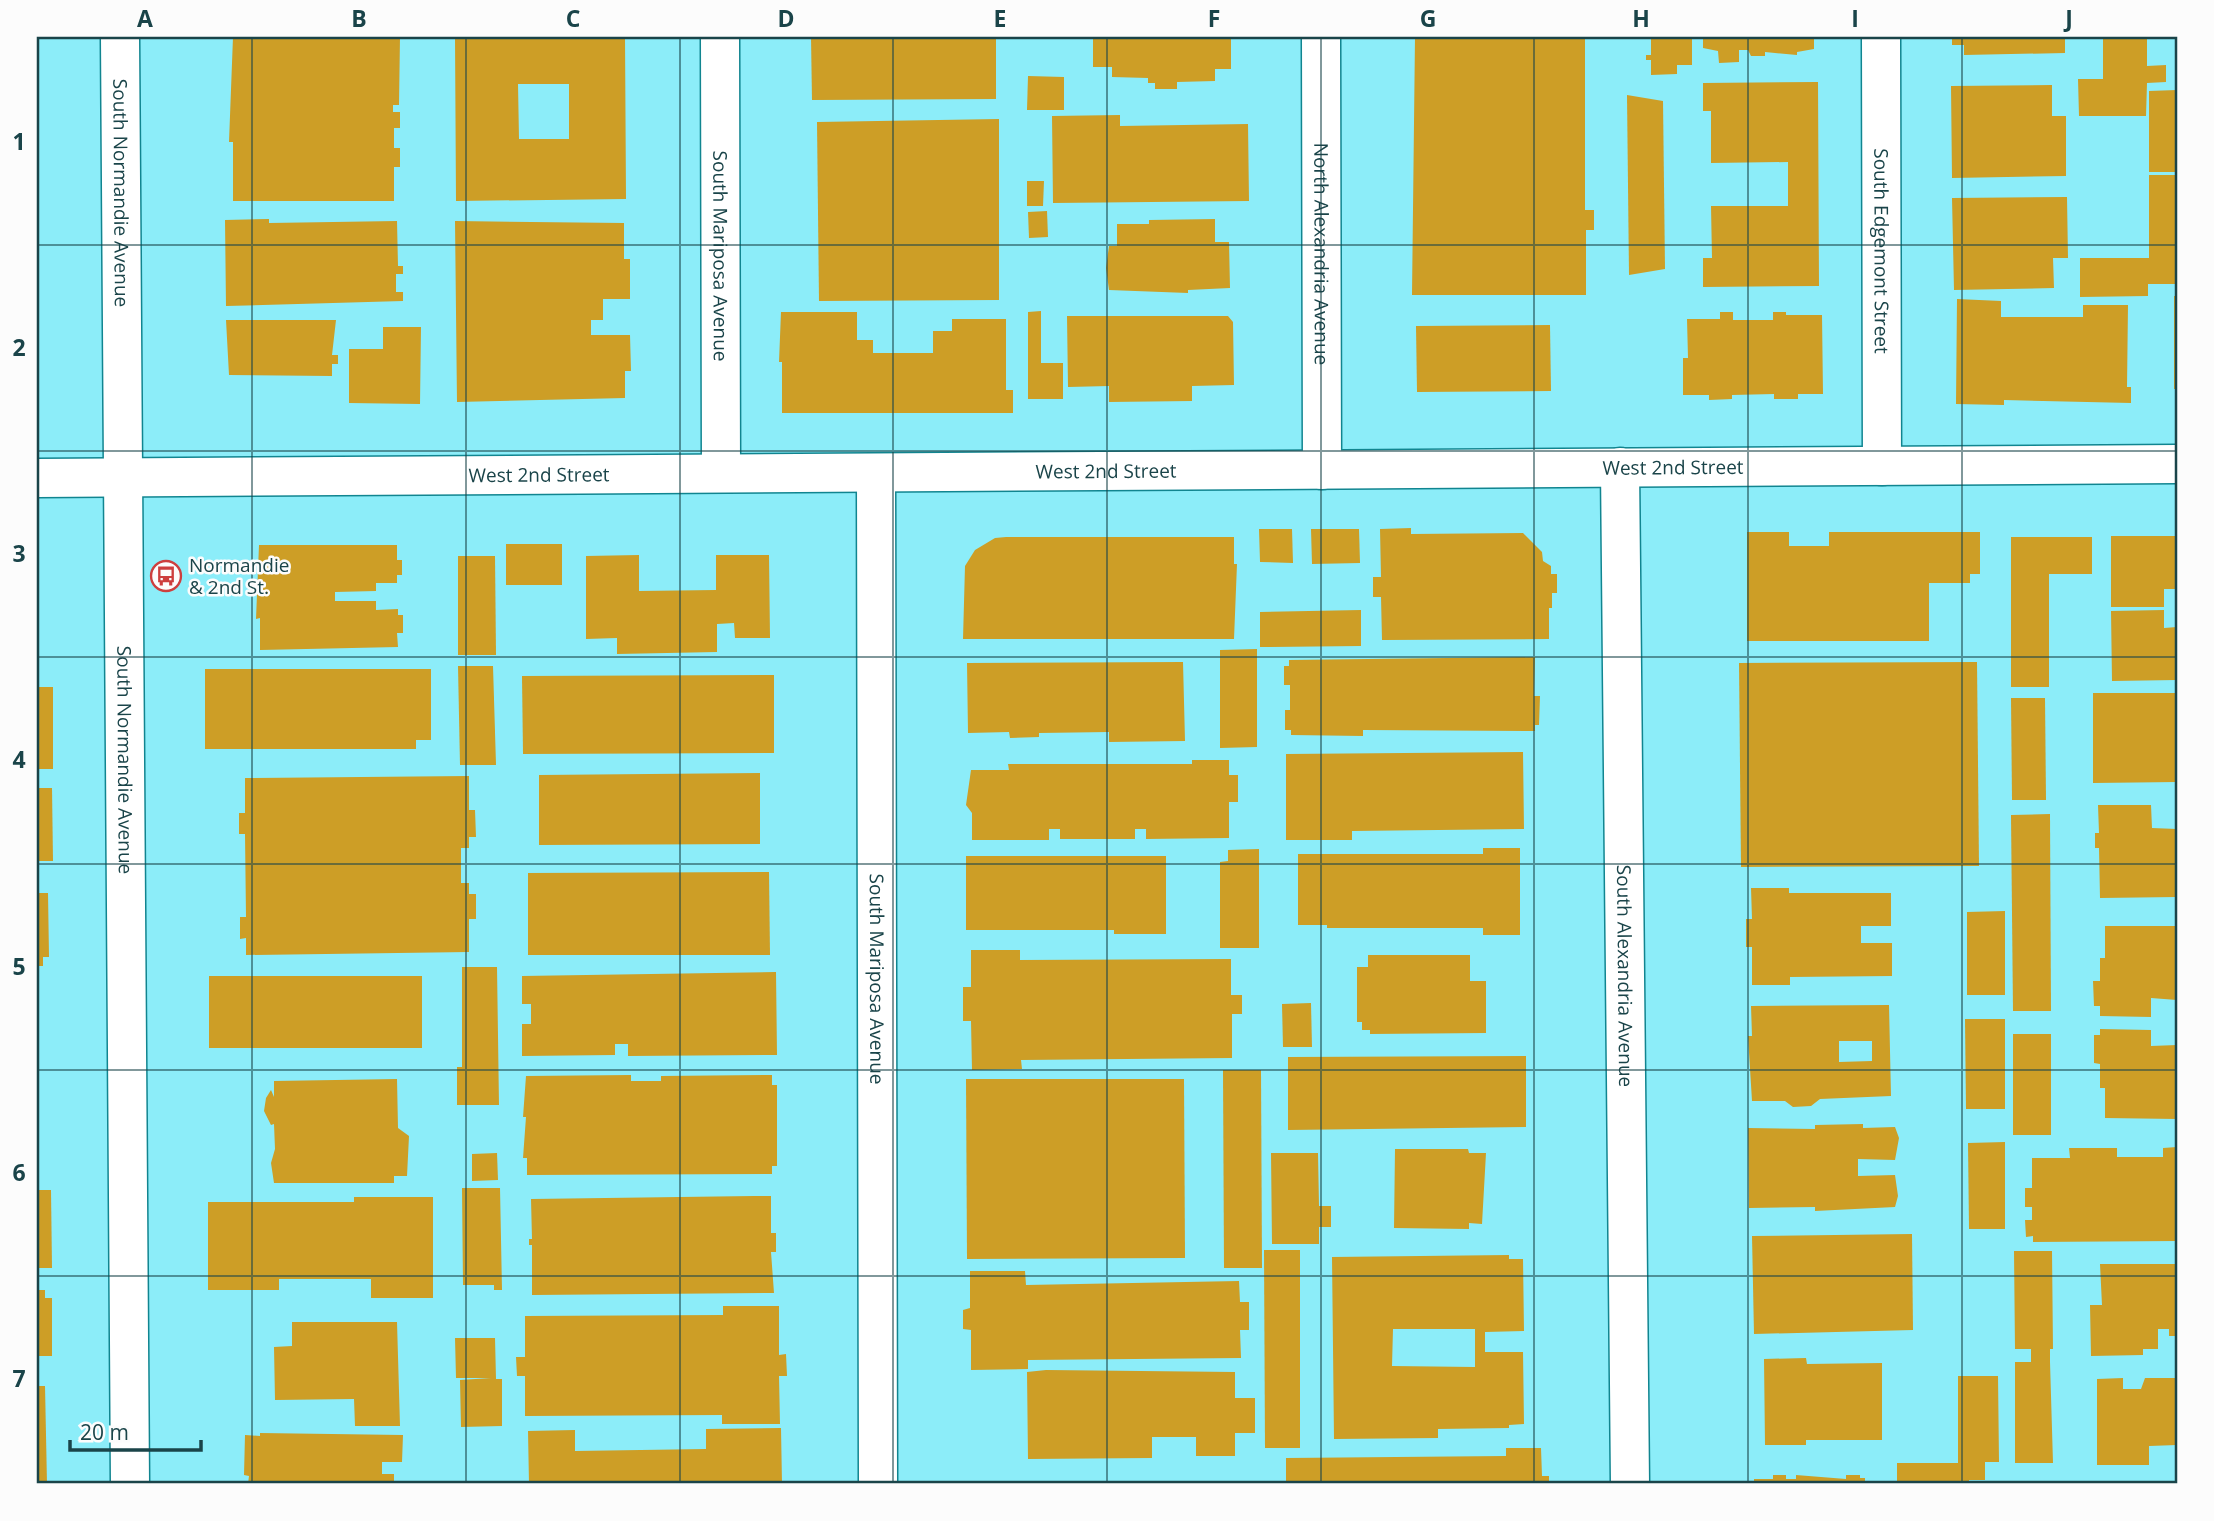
<svg xmlns="http://www.w3.org/2000/svg" width="2214" height="1521" font-family="'Open Sans',sans-serif">
<style>
.building{fill:#cd9e26;fill-rule:evenodd}
.lines{fill:none;stroke-linecap:round;stroke-linejoin:round}
.minor-casing{stroke:#118590;stroke-width:41}
.major-casing{stroke:#118590;stroke-width:41}
.minor{stroke:#fff;stroke-width:38}
.major{stroke:#fff;stroke-width:38}
.grid{fill:none;stroke:#1a4449;stroke-width:2;stroke-opacity:0.55}
.labels{text-anchor:middle;stroke-width:5;stroke-linejoin:round;paint-order:stroke}
.street-label{font-size:19px;fill:#1a4449;stroke:#fcfcfc}
.poi-label{font-size:19px;fill:#1a4449;stroke:#fcfcfc;text-anchor:start}
.neatline{fill:none;stroke:#1a4449;stroke-width:2.5}
.grid-label{font-size:23px;text-anchor:middle;font-weight:bold;fill:#1a4449}
</style>
<rect width="100%" height="100%" fill="#8cedf9"/>
<g class="building">
<path d="M233,37H400L399,105H393V112H400V128H394V148H400V167H394V201H233V142H229Z"/>
<path d="M455,37H625L626,199L456,201ZM518,84H569V139H519Z"/>
<path d="M811,37H996V99L812,100Z"/>
<path d="M1093,37H1231V69H1215V81L1177,82V89H1155V83H1148V78L1112,77V67H1093Z"/>
<path d="M1415,37H1585V210H1594V230H1586V295H1412Z"/>
<path d="M1651,37H1692V65H1677V74L1651,75V60H1646V55H1651Z"/>
<path d="M1703,37H1814V49L1797,52V55L1765,52V56H1751L1748,50H1739V62L1719,63L1718,51L1703,48Z"/>
<path d="M1952,37H2065V53L1964,55V45H1952Z"/>
<path d="M2103,37H2147V66L2166,65V82L2147,83L2146,116H2079L2078,79H2103Z"/>
<path d="M1028,76L1064,77V110H1027Z"/>
<path d="M1818,82L1819,286L1703,287V258H1712L1711,206H1788V162L1711,163V111H1703V83Z"/>
<path d="M2052,85V116H2066V176L1952,178L1951,86Z"/>
<path d="M2177,90V172H2149V91Z"/>
<path d="M1627,95L1663,101L1665,269L1629,275Z"/>
<path d="M1120,115V126L1248,124L1249,201L1053,203L1052,116Z"/>
<path d="M999,119V300L819,301L817,122Z"/>
<path d="M2149,175H2177V284H2148V296L2080,297V258H2149Z"/>
<path d="M1027,181H1044L1043,206H1027Z"/>
<path d="M2067,197L2068,258H2053L2054,288L1954,290L1952,198Z"/>
<path d="M1047,211L1048,237L1029,238L1028,212Z"/>
<path d="M269,219V223L397,221L398,266H403V274H396V292H403V301L226,306L225,220Z"/>
<path d="M1215,219V242H1229L1230,288L1188,290V293L1109,290L1106,268L1109,246H1117V224H1149V220Z"/>
<path d="M455,221L624,223V259H630V299H603V320H591V335H630L631,371H625V398L457,402Z"/>
<rect x="2174" y="296" width="3" height="93"/>
<path d="M1957,299L2001,301V317H2083V305H2128L2127,387H2131V403L2004,400V405L1956,404Z"/>
<path d="M1041,311V363H1063V399H1028V312Z"/>
<path d="M781,312H857V340H873V353H933V331H952V319H1006V390H1013V413H782V362H779Z"/>
<path d="M1720,312H1733V320H1773V312H1786V315H1822L1823,394H1798V399H1774V394L1732,395V399L1709,400V395H1683V358H1688L1687,319H1720Z"/>
<path d="M1067,316H1228L1233,322L1234,385L1192,386V401L1109,402V386L1068,387Z"/>
<path d="M226,320H336L332,355H338V364H332V376L229,375Z"/>
<path d="M1550,325L1551,391L1417,392L1416,326Z"/>
<path d="M383,327H421L420,404L349,403V349H383Z"/>
<path d="M1411,528V534L1523,533L1542,552L1543,561L1551,566V574H1557V593H1552V608H1549V639L1382,640L1381,597H1373V577H1381L1380,529Z"/>
<path d="M1259,529H1292L1293,563L1260,562Z"/>
<path d="M1311,529H1359L1360,563L1312,564Z"/>
<path d="M1747,532H1789V546H1829V532H1980V574H1970V583H1929V641H1747Z"/>
<path d="M2111,536H2177V589H2164V607H2111Z"/>
<path d="M1006,537H1234V564H1237L1234,639H963L965,566L975,550L995,538Z"/>
<path d="M2011,537H2092V574H2049V687H2011Z"/>
<rect x="506" y="544" width="56" height="41"/>
<path d="M259,545H397V560H402V575H397V583H376V591L335,592V601H376V610L398,609V615H403V633H397L398,647L260,650V618L256,619Z"/>
<path d="M639,555V591L716,590V555H769L770,638H735L734,623L717,624V652L617,654V638L586,639V556Z"/>
<path d="M458,556H495L496,655H458Z"/>
<path d="M1361,610V646L1260,647V612Z"/>
<path d="M2164,610V628L2177,627V680L2112,681L2111,611Z"/>
<path d="M1257,649V747L1220,748V650Z"/>
<path d="M1535,657L1534,696H1540L1539,725H1535V731L1363,730V736L1291,735V730H1285V710H1290V685H1284V666H1289V660Z"/>
<path d="M1183,662L1185,741L1109,742V732L1039,733V737L1010,738L1009,732L968,733L967,663Z"/>
<path d="M1977,662L1979,866L1741,867L1739,663Z"/>
<path d="M458,666H493L496,765H460Z"/>
<path d="M205,669H431V740H416V749H205Z"/>
<path d="M774,675V753L523,754L522,676Z"/>
<rect x="37" y="687" width="16" height="82"/>
<path d="M2093,693H2177V782L2093,783Z"/>
<path d="M2011,698H2045L2046,800H2012Z"/>
<path d="M1523,752L1524,829L1352,831V840H1286V754Z"/>
<path d="M1192,760H1229V775H1238V802H1229V838L1146,839V829H1135V839H1060V829H1049V840H972V813L966,805L971,770H1009L1008,764H1192Z"/>
<path d="M760,773V844L539,845V775Z"/>
<path d="M469,776V810H475L476,837H469V848H461V883H469V894H476V919H469V952L246,955V938L240,939V917H246L245,834H239V813H245V778Z"/>
<path d="M37,788H52L53,861H37Z"/>
<path d="M2098,805H2151L2152,828L2177,829V897L2100,898L2099,848H2095V833H2099Z"/>
<path d="M2050,814L2051,1011H2013L2011,815Z"/>
<path d="M1483,848H1520V935H1483V928H1327V925H1298V854H1483Z"/>
<path d="M1259,849V948H1220V862L1228,861V850Z"/>
<path d="M966,856H1166V934H1114V930H966Z"/>
<path d="M769,872L770,955H528V873Z"/>
<path d="M1751,888H1789V893H1891V926H1861V943H1892V976L1790,977V985H1752V947H1746V919H1752Z"/>
<path d="M37,893H48L49,957H43V966H37Z"/>
<path d="M2005,911V995H1967V912Z"/>
<path d="M2105,926H2177V1000L2151,998V1017L2100,1016V1006H2094L2093,981H2100V958H2105Z"/>
<path d="M971,950H1020V960L1231,959V995H1242V1014H1232V1058L1021,1060L1022,1069L972,1070L971,1021H963V987H971Z"/>
<path d="M1368,955H1470V981H1486V1033L1370,1034V1030H1362V1022H1357V967H1368Z"/>
<path d="M462,967H497L499,1105H457V1067H462Z"/>
<path d="M776,972L777,1055L628,1056V1044H615V1055L522,1056V1024H531V1004H522V976Z"/>
<rect x="209" y="976" width="213" height="72"/>
<path d="M1311,1003L1312,1047H1283L1282,1004Z"/>
<path d="M1889,1005L1891,1096L1820,1099L1811,1106L1793,1107L1785,1101H1752L1748,1036H1752L1751,1006ZM1839,1041H1872V1061L1839,1062Z"/>
<path d="M1965,1019H2005V1109H1966Z"/>
<path d="M2100,1029L2151,1030V1046L2177,1045V1119L2105,1118V1088H2100V1064L2094,1063V1035H2100Z"/>
<rect x="2013" y="1034" width="38" height="101"/>
<path d="M1526,1056V1127L1288,1130V1057Z"/>
<path d="M1223,1070H1261L1262,1268H1224Z"/>
<path d="M631,1075V1081H661V1076L772,1075V1085H777V1166H772V1174L527,1175V1158H523L526,1117H523L526,1076Z"/>
<path d="M397,1079L398,1128L409,1136L407,1176H394V1183H274L271,1163L275,1149L274,1124L271,1125L264,1111L266,1098L271,1090L274,1097V1081Z"/>
<path d="M966,1079H1184L1185,1258L967,1259Z"/>
<path d="M1863,1124V1128L1895,1127L1899,1138L1895,1160L1858,1159V1176L1895,1175L1898,1196L1895,1207L1815,1211V1207L1749,1208L1748,1128L1815,1129V1125Z"/>
<path d="M2005,1142V1229H1969L1968,1143Z"/>
<path d="M2177,1147V1241L2033,1242V1236L2026,1237L2025,1220H2032V1207H2025V1188H2032V1158H2070L2069,1148H2117V1157H2163V1148Z"/>
<path d="M1395,1149H1468L1469,1153H1486L1482,1224L1469,1223V1229L1394,1228Z"/>
<path d="M497,1153L498,1180L472,1181V1154Z"/>
<path d="M1271,1153H1318L1319,1206H1331V1227H1319V1244H1272Z"/>
<path d="M462,1188H500L502,1290H494V1285H463Z"/>
<path d="M37,1190H51L52,1268H37Z"/>
<path d="M754,1196H771V1233H776V1252H771L774,1293L532,1295V1245H529V1239H532L531,1199Z"/>
<path d="M354,1197H433V1298H371V1279H279V1290H208V1202H354Z"/>
<path d="M1912,1234L1913,1330L1754,1334L1752,1236Z"/>
<path d="M1264,1250H1300V1448H1265Z"/>
<path d="M2014,1251H2052L2053,1349H2050V1362L2053,1463H2015V1362H2031V1349H2015Z"/>
<path d="M1509,1255V1259H1523L1524,1331L1485,1332V1352H1523L1524,1424L1509,1425V1428L1438,1429V1438L1334,1439L1332,1257ZM1393,1329H1475V1367L1392,1366Z"/>
<path d="M2100,1264H2177V1336H2169V1329H2158V1349H2143V1355L2091,1356L2090,1305H2102Z"/>
<path d="M970,1271H1025L1026,1285L1239,1281L1240,1302H1249V1330H1240L1241,1358L1028,1360V1369L971,1370V1330L963,1329V1310L970,1308Z"/>
<path d="M37,1290H45V1298H52V1356H37Z"/>
<path d="M723,1306H779V1355L786,1354L787,1376H779L780,1424H722V1415L525,1416V1376H517L516,1357H525V1316L723,1315Z"/>
<path d="M292,1322H397L400,1426H355L354,1399L275,1400L274,1347L292,1346Z"/>
<path d="M455,1338H495L496,1379H502V1426L461,1427L460,1380L491,1378H456Z"/>
<path d="M1806,1358L1807,1364L1882,1363V1440H1806V1445H1765L1764,1359Z"/>
<path d="M1046,1370L1235,1372V1398H1255V1433H1235V1456H1196V1437H1152V1458L1028,1459L1027,1372Z"/>
<path d="M1958,1376H1998L1999,1462H1985V1480H1969V1484H1897V1463H1958Z"/>
<path d="M2123,1378V1389H2141L2145,1378H2177V1445L2149,1446V1465H2097V1379Z"/>
<path d="M37,1386H45L47,1484H37Z"/>
<path d="M781,1428L782,1484H529L528,1431L575,1430V1451L706,1449V1429Z"/>
<path d="M260,1433L403,1435L402,1462H382V1474H394V1484H248L249,1476L244,1475L245,1435L260,1436Z"/>
<path d="M1506,1448H1541L1542,1476H1549V1484H1286V1458L1506,1456Z"/>
<path d="M1773,1475H1786V1479H1796V1475L1846,1479V1475H1860V1478H1865V1484H1754V1479H1773Z"/>
<rect x="2117" y="1481" width="60" height="3"/>
</g>
<g class="lines">
<g class="minor-casing">
<g id="minor">
<path id="s1" d="M720,37L721,473"/>
<path id="s2" d="M1321,37L1322,470"/>
<path id="s3" d="M1881,37L1882,466"/>
<path id="s4" d="M1620,467L1630,1484"/>
<path id="s5" d="M876,473L878,1484"/>
<path id="s6" d="M37,478L2177,464"/>
</g>
</g>
<g class="major-casing">
<g id="major">
<path id="s7" d="M120,37L130,1484"/>
</g>
</g>
<use href="#minor" class="minor"/>
<use href="#major" class="major"/>
</g>
<path class="grid" d="M252,37V1484M466,37V1484M680,37V1484M893,37V1484M1107,37V1484M1321,37V1484M1534,37V1484M1748,37V1484M1962,37V1484M37,245H2177M37,451H2177M37,657H2177M37,864H2177M37,1070H2177M37,1276H2177"/>
<defs>
<g id="bus-ring" transform="scale(1.575)"><circle r="9.5" fill="#fcfcfc" stroke="#cd3f3e" stroke-width="1.5"/><path d="M-5-6H5V4H4V6H2V4H-2V6H-4V4H-5ZM-3.5-4V0h7V-4ZM-3.5 1.2v1.5H-2V1.2ZM2 1.2v1.5H3.5V1.2Z" fill="#cd3f3e"/></g>
</defs>
<g fill-rule="evenodd">
<use href="#bus-ring" x="166" y="576"/>
</g>
<g class="labels">
<g class="street-label">
<text dy="7" stroke="none"><textPath href="#s7" startOffset="156">South Normandie Avenue</textPath></text>
<text dy="7" stroke="none"><textPath href="#s3" startOffset="214">South Edgemont Street</textPath></text>
<text dy="7" stroke="none"><textPath href="#s2" startOffset="217">North Alexandria Avenue</textPath></text>
<text dy="7" stroke="none"><textPath href="#s1" startOffset="219">South Mariposa Avenue</textPath></text>
<text dy="7" stroke="none"><textPath href="#s6" startOffset="1636">West 2nd Street</textPath></text>
<text dy="7" stroke="none"><textPath href="#s6" startOffset="1069">West 2nd Street</textPath></text>
<text dy="7" stroke="none"><textPath href="#s6" startOffset="502">West 2nd Street</textPath></text>
<text dy="7" stroke="none"><textPath href="#s7" startOffset="723">South Normandie Avenue</textPath></text>
<text dy="7" stroke="none"><textPath href="#s4" startOffset="509">South Alexandria Avenue</textPath></text>
<text dy="7" stroke="none"><textPath href="#s5" startOffset="506">South Mariposa Avenue</textPath></text>
</g>
<g class="poi-label">
<text x="189" y="572">Normandie<tspan x="189" dy="22">&amp; 2nd St.</tspan></text>
</g>
</g>
<rect width="2214" height="1521" fill="none" stroke="#fcfcfc" stroke-width="77"/>
<path d="M70 1440v10h131v-10" fill="none" stroke="#1a4449" stroke-width="3.5"/>
<text x="80" y="1440" font-size="21" fill="#1a4449" stroke="#fcfcfc" stroke-width="5" paint-order="stroke">20 m</text>
<rect x="38" y="38" width="2138" height="1444" class="neatline"/>
<g class="grid-label">
<text x="145" y="27">A</text>
<text x="359" y="27">B</text>
<text x="573" y="27">C</text>
<text x="786" y="27">D</text>
<text x="1000" y="27">E</text>
<text x="1214" y="27">F</text>
<text x="1428" y="27">G</text>
<text x="1641" y="27">H</text>
<text x="1855" y="27">I</text>
<text x="2069" y="27">J</text>
<text x="19" y="150">1</text>
<text x="19" y="356">2</text>
<text x="19" y="562">3</text>
<text x="19" y="768">4</text>
<text x="19" y="975">5</text>
<text x="19" y="1181">6</text>
<text x="19" y="1387">7</text>
</g>
</svg>
